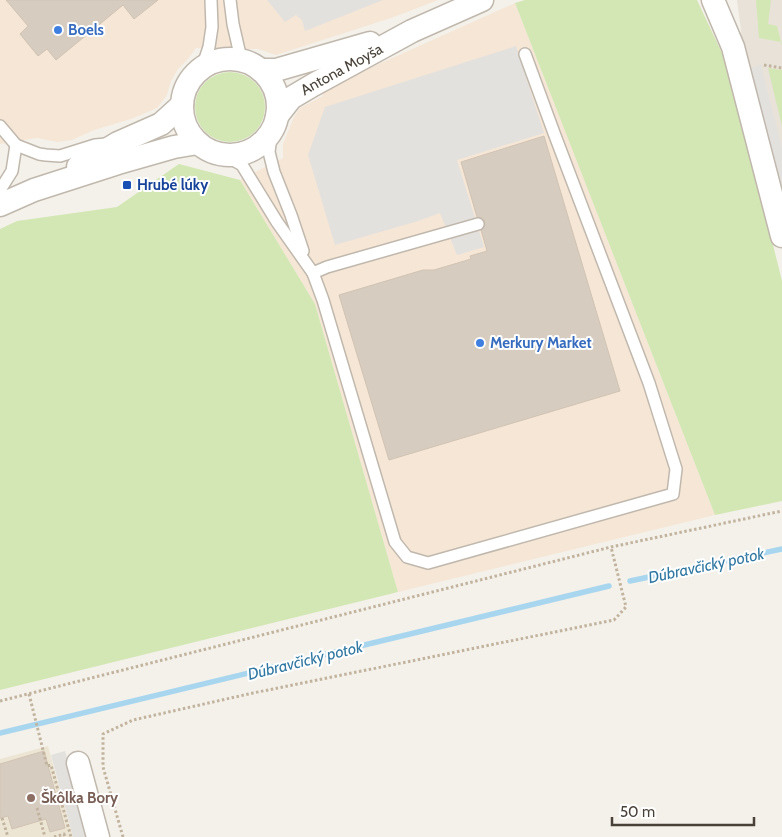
<svg xmlns="http://www.w3.org/2000/svg" width="782" height="837" font-family="Cabin,sans-serif">
<style>
.residential{fill:#e8e2d8}
.commercial{fill:#f5e6d6}
.education{fill:#ede5d4}
.green{fill:#d3e7b4}
.parking{fill:#e3e1de}
.lines{fill:none;stroke-linecap:round;stroke-linejoin:round}
.stream{stroke:#a9d6ef;stroke-width:5.5}
.building{fill:#d6ccc0;stroke:#d1c3b3}
.service-casing{stroke:#c0b8ad;stroke-width:14}
.minor-casing{stroke:#c0b8ad;stroke-width:25}
.path{stroke:#c1b39e;stroke-width:3;stroke-dasharray:2.5 2.5;stroke-linecap:butt}
.service{stroke:#fff;stroke-width:11}
.minor{stroke:#fff;stroke-width:22}
.shop-dot{fill:#3f7fe0;stroke:#fff;stroke-width:2}
.transit-dot{fill:#1a4fb4;stroke:#fff;stroke-width:2}
.education-dot{fill:#8d6e63;stroke:#fff;stroke-width:2}
.labels{text-anchor:middle;stroke-width:4;stroke-linejoin:round;paint-order:stroke}
.shop-label{font-size:15px;font-weight:bold;fill:#366cbe;stroke:#fff;text-anchor:start}
.street-label{font-size:15px;fill:#484138;stroke:#fff}
.transit-label{font-size:15px;font-weight:bold;fill:#164399;stroke:#fff;text-anchor:start}
.education-label{font-size:15px;font-weight:bold;fill:#785e54;stroke:#fff;text-anchor:start}
.water-label{font-size:16px;font-style:italic;fill:#3078a2;stroke:#fff}
</style>
<rect width="100%" height="100%" fill="#f4f1ea"/>
<path class="residential" d="M737,0H782V210L745,61Z"/>
<g class="commercial">
<path d="M0,0H438L394,17L276,55L258,49L196,48L188,59L178,69L171,81L167,95L157,108L131,119L94,130L72,140L57,142L37,138L0,144Z"/>
<path d="M515,3L715,515L398,592L315,304L240,180L283,158V144L294,117L300,108L323,96L321,90Z"/>
</g>
<path class="education" d="M48,746L73,837H0V759Z"/>
<g class="green">
<path d="M525,0H697L729,68L782,281V501L715,515L515,3Z"/>
<path d="M756,0H771L768,24L777,26L781,42H782V46L781,42L759,38Z"/>
<path d="M768,68L782,70V126Z"/>
<circle cx="230" cy="107" r="35"/>
<path d="M179,164L240,180L315,304L398,592L0,690V229L17,221L117,207Z"/>
</g>
<g class="parking">
<path d="M267,0H383L305,31L302,20L296,15L285,22Z"/>
<path d="M516,46L544,133L457,160L484,247L457,255L440,213L418,221L335,245L308,155L325,107Z"/>
<path d="M761,65L782,148V195L746,69Z"/>
<path d="M65,751L88,837H73L51,755Z"/>
</g>
<g class="lines">
<g class="stream">
<path d="M630,581L782,549"/>
<path d="M0,733L609,586"/>
</g>
</g>
<g class="building">
<path d="M6,0H158L134,19L123,5L56,60L47,49L38,56L20,34L28,26Z"/>
<path d="M544,136L620,391L389,460L339,295L423,270H434L471,259L470,256L487,251L481,230L485,226V222L483,218L477,217L461,162Z"/>
<path d="M44,751L65,828L50,832L46,819L12,829L8,816L0,818V764Z"/>
</g>
<g class="lines">
<g class="service-casing">
<g id="service">
<path d="M230,0L233,24L241,59"/>
<path d="M202,68L209,47L212,27L211,0"/>
<path d="M0,126L16,145L39,154L46,155L60,156L95,145L106,144"/>
<path d="M272,129L269,152L274,172L291,215L303,251"/>
<path d="M224,155L242,165L277,222L313,273L323,300L395,542L407,557L428,563L673,494L676,469L649,383L554,133L525,54"/>
<path d="M0,190L12,171L16,145"/>
<path d="M313,273L327,267L478,224"/>
</g>
</g>
<g class="minor-casing">
<g id="minor">
<path d="M713,0L733,47L782,236"/>
<circle cx="230" cy="107" r="48"/>
<path d="M261,70H276L370,43"/>
<path id="s1" d="M277,116L291,98L313,85L412,31L482,0"/>
<path d="M78,167L118,143L161,124L182,105"/>
<path d="M0,205L34,190L118,163L174,147L198,143"/>
<path d="M78,763L98,837"/>
</g>
</g>
<g class="path">
<path d="M764,65L782,68"/>
<path d="M29,694L47,766L51,765L71,837"/>
<path d="M0,701L611,547L782,511"/>
<path d="M37,808L45,837"/>
<path d="M2,818L8,837"/>
<path d="M54,837L64,834L65,837"/>
<path d="M123,837L103,767V734L133,720L253,693L614,620L626,607L611,547"/>
</g>
<use href="#service" class="service"/>
<use href="#minor" class="minor"/>
</g>
<g class="shop-dot">
<circle cx="58" cy="30" r="5"/>
<circle cx="480" cy="343" r="5"/>
</g>
<rect class="transit-dot" x="122" y="180" width="10" height="10" rx="2.5"/>
<circle class="education-dot" cx="31" cy="798" r="5"/>
<g class="labels">
<g class="shop-label">
<text x="68" y="35">Boels</text>
<text x="490" y="348">Merkury Market</text>
</g>
<g class="street-label">
<text dy="5" stroke="none"><textPath href="#s1" startOffset="81">Antona Moyša</textPath></text>
</g>
<g class="transit-label">
<text x="137" y="190">Hrubé lúky</text>
</g>
<g class="education-label">
<text x="41" y="803">Škôlka Bory</text>
</g>
<g class="water-label">
<text transform="translate(706 565) rotate(-12)" y="6">Dúbravčický potok</text>
<text transform="translate(305 660) rotate(-14)" y="6">Dúbravčický potok</text>
</g>
</g>
<path d="M612 817v8h142v-8" fill="none" stroke="#484138" stroke-width="2.5"/>
<text x="620" y="817" font-size="15" fill="#484138" stroke="#ffffff" stroke-width="4" paint-order="stroke">50 m</text>
</svg>
